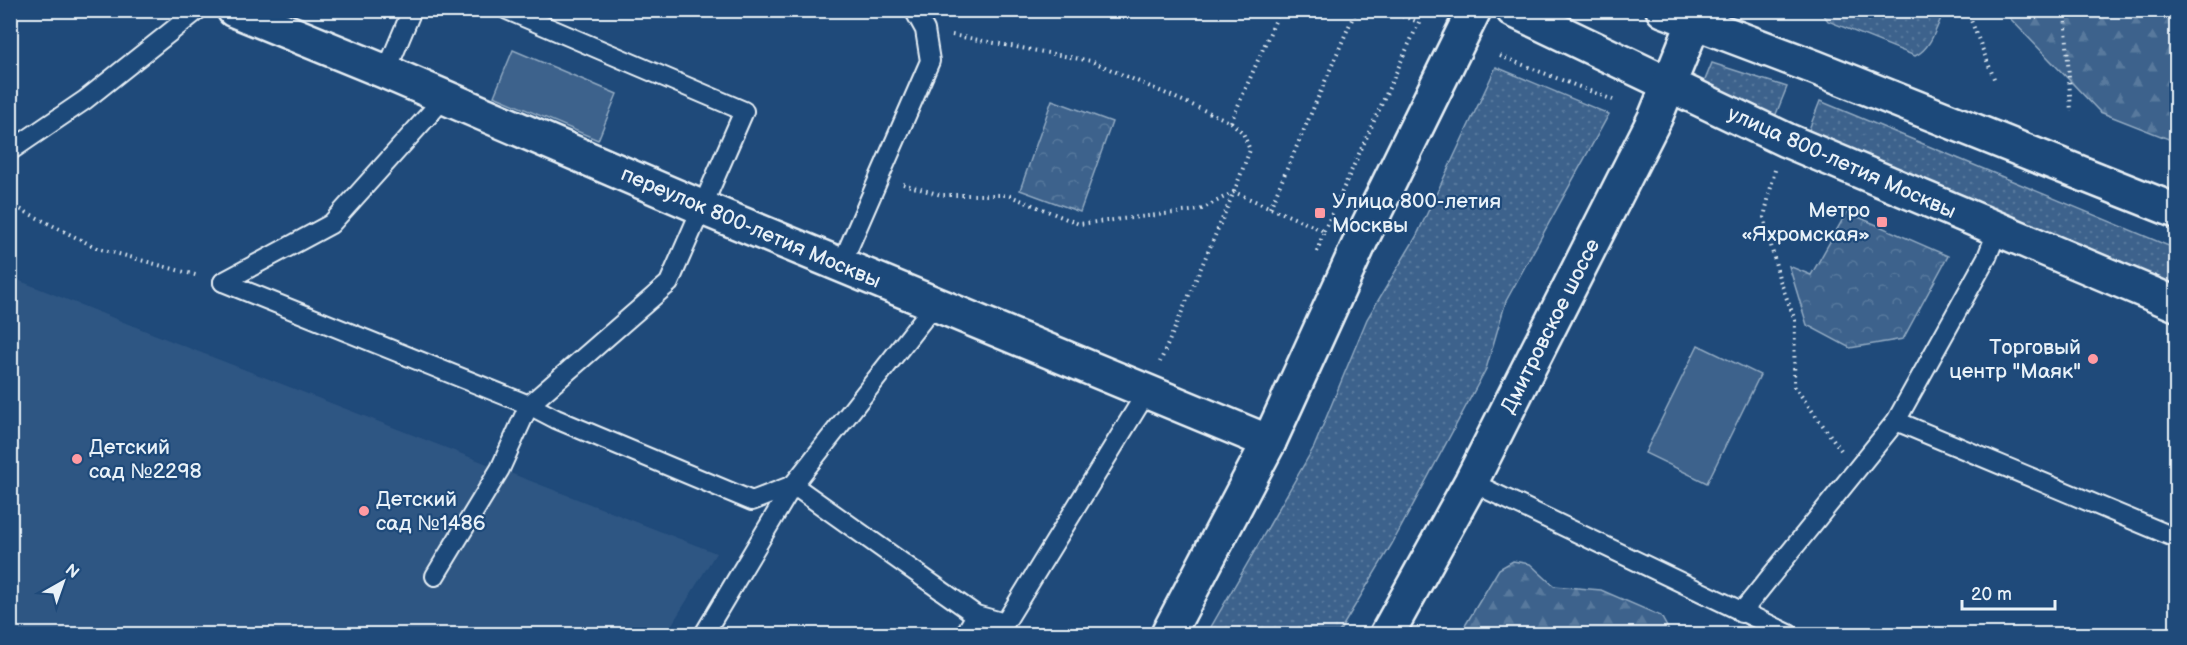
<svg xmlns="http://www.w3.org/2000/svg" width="2187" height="645" font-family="'Balsamiq Sans',sans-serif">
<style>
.built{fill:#2e5683}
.grass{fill:url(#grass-dots);stroke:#92aac2;stroke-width:1.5}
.forest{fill:url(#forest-firs);stroke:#92aac2;stroke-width:1.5}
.park{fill:url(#park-crowns);stroke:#92aac2;stroke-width:1.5}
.garden{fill:#3c628c;stroke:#92aac2;stroke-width:1.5}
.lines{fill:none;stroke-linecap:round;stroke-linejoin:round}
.lane-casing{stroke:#e8f1f8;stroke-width:22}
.street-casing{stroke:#e8f1f8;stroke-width:38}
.secondary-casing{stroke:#e8f1f8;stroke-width:38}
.primary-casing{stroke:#e8f1f8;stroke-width:38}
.path{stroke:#e8f1f8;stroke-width:4;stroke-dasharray:1.5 4.5;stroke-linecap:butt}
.lane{stroke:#1f4a7a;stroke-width:18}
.street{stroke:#1f4a7a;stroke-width:33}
.secondary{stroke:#1f4a7a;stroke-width:33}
.primary{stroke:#1f4a7a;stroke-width:33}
.poi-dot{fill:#ff9aa2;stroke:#1f4a7a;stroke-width:2}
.labels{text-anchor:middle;stroke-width:4.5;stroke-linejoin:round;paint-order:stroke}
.street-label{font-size:21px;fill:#e8f1f8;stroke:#1f4a7a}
.poi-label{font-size:21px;fill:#e8f1f8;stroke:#1f4a7a;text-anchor:start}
</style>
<defs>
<pattern id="grass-dots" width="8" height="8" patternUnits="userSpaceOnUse" patternTransform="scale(1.5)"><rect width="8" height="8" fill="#3c628c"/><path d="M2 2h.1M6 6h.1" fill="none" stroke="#58799d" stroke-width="1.8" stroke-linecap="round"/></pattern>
<pattern id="forest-firs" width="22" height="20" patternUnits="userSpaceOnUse" patternTransform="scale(1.5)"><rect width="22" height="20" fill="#3c628c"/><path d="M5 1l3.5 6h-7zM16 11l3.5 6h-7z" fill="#58799d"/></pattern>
<pattern id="park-crowns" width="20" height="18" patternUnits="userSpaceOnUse" patternTransform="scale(1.5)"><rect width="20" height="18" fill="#3c628c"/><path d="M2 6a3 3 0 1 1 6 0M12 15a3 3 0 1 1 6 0" fill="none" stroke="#58799d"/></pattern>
</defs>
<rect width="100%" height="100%" fill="#1f4a7a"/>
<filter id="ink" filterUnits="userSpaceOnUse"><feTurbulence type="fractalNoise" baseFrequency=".0167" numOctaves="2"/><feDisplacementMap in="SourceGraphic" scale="12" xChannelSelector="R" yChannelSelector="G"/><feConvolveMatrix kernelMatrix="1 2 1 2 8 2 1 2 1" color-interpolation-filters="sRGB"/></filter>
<g filter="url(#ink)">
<path class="built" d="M10,277L194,350L716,553L666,634H11Z"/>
<g class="grass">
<path d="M1821,11H1944C1937,26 1931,49 1915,56L1828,21Z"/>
<path d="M1712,63L1787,87L1774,119L1703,85Z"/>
<path d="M1496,67L1609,114L1506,301L1486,369L1392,544L1338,634H1207L1314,447L1367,319L1416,237Z"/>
<path d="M1820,101L2176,249V285L1808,132Z"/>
</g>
<g class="forest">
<path d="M2003,11H2176V142L2100,112Z"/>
<path d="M1513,561L1530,564L1554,586L1601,590L1661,616L1668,629V634H1460L1499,569Z"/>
</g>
<g class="park">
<path d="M1052,100L1112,122L1080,212L1020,190Z"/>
<path d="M1847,212L1948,256L1903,339L1850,348L1807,325L1789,266L1811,275Z"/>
</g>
<g class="garden">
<path d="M513,50L617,94L598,140L494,96Z"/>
<path d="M1698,345L1760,375L1707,483L1645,453Z"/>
</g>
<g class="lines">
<g class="lane-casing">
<g id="lane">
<path d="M386,72L412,10"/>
<path d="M10,151L85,100L198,10"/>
<path d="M841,265L930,61L925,30L914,10"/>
<path d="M223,282L529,405L556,419L752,501L793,485L976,615L1005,623L1148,390"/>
<path d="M223,282L331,224L445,97"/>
<path d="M1896,421L2176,538"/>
<path d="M1471,482L1789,634"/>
<path d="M435,576L500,469L529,405L669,283L744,111L507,10"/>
<path d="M1741,613L1896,421L1987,257L1998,229"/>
<path d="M704,634L793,485L935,304"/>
<path d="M965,634L976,615"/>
</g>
</g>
<g class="street-casing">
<path id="street" d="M234,10L386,72L703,208L1269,442"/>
</g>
<g class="secondary-casing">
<g id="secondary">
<path d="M1513,10L1786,140L2176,304"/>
<path d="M1663,10L1814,67L2176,211"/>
</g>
</g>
<g class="primary-casing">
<g id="primary">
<path d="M1168,634L1269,442L1361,240L1474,10"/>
<path d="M1387,634L1471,482L1655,118L1699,10"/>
</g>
</g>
<g class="path">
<path d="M1967,10L1995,81"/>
<path d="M2065,10L2071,112"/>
<path d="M952,35L1091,61L1231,122L1243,133L1250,150L1234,192L1160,362"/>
<path d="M1500,56L1613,100"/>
<path d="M1231,122L1280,10"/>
<path d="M1775,170L1764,217L1779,278L1795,320L1794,386L1841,450"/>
<path d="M903,184L941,195H1008L1079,224L1200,210L1234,192L1324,231L1316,255"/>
<path d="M10,204L97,248L199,276"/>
<path d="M1270,208L1356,10"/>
<path d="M1324,231L1419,22L1385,10"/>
</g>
<use href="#lane" class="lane"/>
<use href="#street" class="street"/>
<use href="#secondary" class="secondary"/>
<use href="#primary" class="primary"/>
</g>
</g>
<g class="poi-dot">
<rect x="1314" y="207" width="12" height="12" rx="3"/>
<rect x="1876" y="216" width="12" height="12" rx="3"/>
<circle cx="2093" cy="359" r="6"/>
<circle cx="77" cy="459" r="6"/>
<circle cx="364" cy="511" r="6"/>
</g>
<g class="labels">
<g class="street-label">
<text transform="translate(1842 162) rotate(24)" y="7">улица 800-летия Москвы</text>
<text transform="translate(751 227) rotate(23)" y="7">переулок 800-летия Москвы</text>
<text transform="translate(1550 326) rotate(-63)" y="7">Дмитровское шоссе</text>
</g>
<g class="poi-label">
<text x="1332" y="208">Улица 800-летия<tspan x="1332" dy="24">Москвы</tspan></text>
<text x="1870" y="217" text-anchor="end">Метро<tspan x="1870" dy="24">«Яхромская»</tspan></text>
<text x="2081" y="354" text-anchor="end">Торговый<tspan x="2081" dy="24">центр "Маяк"</tspan></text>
<text x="89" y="454">Детский<tspan x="89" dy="24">сад №2298</tspan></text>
<text x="376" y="506">Детский<tspan x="376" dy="24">сад №1486</tspan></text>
</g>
</g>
<rect width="2187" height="645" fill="none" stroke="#1f4a7a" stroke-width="36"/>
<rect x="18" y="18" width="2151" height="609" fill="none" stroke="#e8f1f8" stroke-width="2" filter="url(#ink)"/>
<g transform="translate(63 582) rotate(40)" stroke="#1f4a7a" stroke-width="4.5" paint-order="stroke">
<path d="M0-4.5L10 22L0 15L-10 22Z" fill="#e8f1f8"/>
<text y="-9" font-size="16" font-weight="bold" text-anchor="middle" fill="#e8f1f8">N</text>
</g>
<path d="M1962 600v9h93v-9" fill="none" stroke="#e8f1f8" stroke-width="3"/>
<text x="1971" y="600" font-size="18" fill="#e8f1f8" stroke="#1f4a7a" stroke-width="4.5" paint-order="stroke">20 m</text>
</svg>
